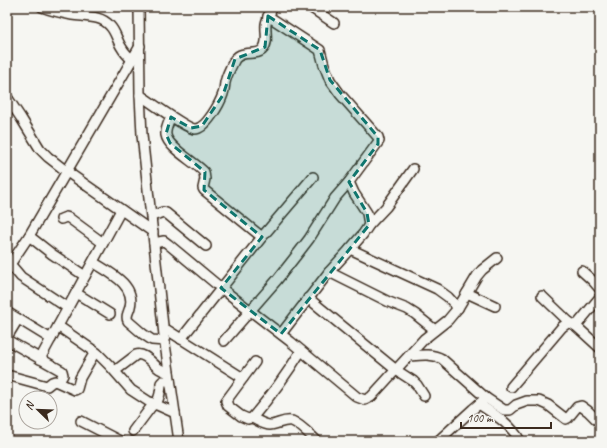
<svg xmlns="http://www.w3.org/2000/svg" width="607" height="448" font-family="Caveat,sans-serif">
<style>
.lines{fill:none;stroke-linecap:round;stroke-linejoin:round}
.minor-casing{stroke:#3b2a1e;stroke-width:12}
.minor{stroke:#f6f6f2;stroke-width:9}
.marked{fill:#0f766e;fill-opacity:0.2;stroke:#0f766e;stroke-width:3;stroke-dasharray:8 5;stroke-linejoin:round}
</style>
<rect width="100%" height="100%" fill="#f6f6f2"/>
<filter id="ink" filterUnits="userSpaceOnUse"><feTurbulence type="fractalNoise" baseFrequency=".025" numOctaves="2"/><feDisplacementMap in="SourceGraphic" scale="8" xChannelSelector="R" yChannelSelector="G"/><feConvolveMatrix kernelMatrix="1 2 1 2 8 2 1 2 1" color-interpolation-filters="sRGB"/></filter>
<g filter="url(#ink)">
<g class="lines">
<g class="minor-casing">
<g id="minor">
<path d="M42,7C52,11 62,13 72,15C85,17 101,15 110,26C116,32 117,41 122,48C124,52 128,56 132,60"/>
<path d="M139,7L140,95L142,135L165,344L179,441"/>
<path d="M310,7L334,23"/>
<path d="M140,95C149,101 187,129 195,129C206,129 220,103 223,94C225,89 224,84 226,79C228,72 232,65 235,59C243,49 257,57 263,49C269,42 265,33 266,24C267,18 270,13 273,7"/>
<path d="M7,97L21,118L40,149L48,157L66,171L153,232"/>
<path d="M171,117C169,122 165,129 166,135C168,148 195,162 204,172L205,179L203,188L204,190L262,237"/>
<path d="M349,182L354,193L367,213L369,225"/>
<path d="M152,216L163,212L166,213L206,246"/>
<path d="M61,219L66,217L69,218L103,243"/>
<path d="M29,236L52,254L85,276"/>
<path d="M154,243L164,241L168,244L221,288L291,342L357,397L365,400L371,397L424,339L448,320L458,308L477,276L482,270L497,258"/>
<path d="M350,249L437,289L448,297L458,308"/>
<path d="M93,262C108,272 136,284 130,307C129,312 125,316 128,321L143,334L152,340L165,341"/>
<path d="M10,264L21,277L68,308"/>
<path d="M7,269L29,236L140,46"/>
<path d="M582,271L593,281L600,289"/>
<path d="M329,272L389,302L407,309L415,314L435,330"/>
<path d="M76,293L110,314"/>
<path d="M467,293L495,306"/>
<path d="M542,296L569,322"/>
<path d="M308,298L396,370L413,381L417,385L424,396"/>
<path d="M7,312L51,339"/>
<path d="M58,326L97,353L110,366L131,390L148,401L175,413"/>
<path d="M576,326L600,297"/>
<path d="M164,328L243,378"/>
<path d="M281,334L329,272L350,249L363,234L369,225L386,207L413,169"/>
<path d="M7,337L18,319"/>
<path d="M181,339L262,237L313,177"/>
<path d="M7,340L62,371L63,375L59,382"/>
<path d="M224,341L277,280L299,252L309,239L335,198L349,182L379,141L378,137L340,94L330,80L324,65L320,50L268,16"/>
<path d="M409,356C420,355 432,353 442,359L486,398"/>
<path d="M40,359L121,210"/>
<path d="M255,362L226,401L228,406L241,416L248,419L252,418C270,397 287,374 301,351"/>
<path d="M115,371L136,355C145,352 153,365 160,369C163,371 166,372 169,373"/>
<path d="M7,375L47,386L52,382L55,381L75,390L77,389L80,378L95,352"/>
<path d="M511,387L562,327L569,322L576,326L600,348"/>
<path d="M156,404C160,397 161,391 161,383L163,381H170"/>
<path d="M479,404C494,414 511,424 520,441"/>
<path d="M252,418C257,420 264,425 270,425C277,425 284,419 292,421C300,424 310,435 317,441"/>
<path d="M81,421L120,441"/>
<path d="M133,431L151,407L155,404"/>
<path d="M438,441L473,409L486,398L504,410H510L516,405L527,401H539L548,405L566,419L568,418L577,407L581,406L588,411L600,423"/>
</g>
</g>
<use href="#minor" class="minor"/>
</g>
</g>
<path class="marked" d="M268,16L320,50L330,80L378,137V144L349,182L367,213L369,225L281,334L221,288L262,237L204,190L205,172L170,143L166,134L171,117L191,128L202,126L223,95L235,59L265,47Z"/>
<rect width="607" height="448" fill="none" stroke="#f6f6f2" stroke-width="24"/>
<rect x="12" y="12" width="583" height="424" fill="none" stroke="#3b2a1e" stroke-width="1.5" filter="url(#ink)"/>
<g transform="translate(38 410) rotate(293)"><circle r="19" fill="#f6f6f2" stroke="#aba49d"/>
<path d="M0-3L7 15L0 10L-7 15Z" fill="#3b2a1e"/>
<text y="-6" font-size="11" font-weight="bold" text-anchor="middle" fill="#3b2a1e">N</text>
</g>
<path d="M461 422v6h90v-6" fill="none" stroke="#3b2a1e" stroke-width="2"/>
<text x="467" y="422" font-size="12" fill="#3b2a1e" stroke="#f6f6f2" stroke-width="3" paint-order="stroke">100 m</text>
</svg>
